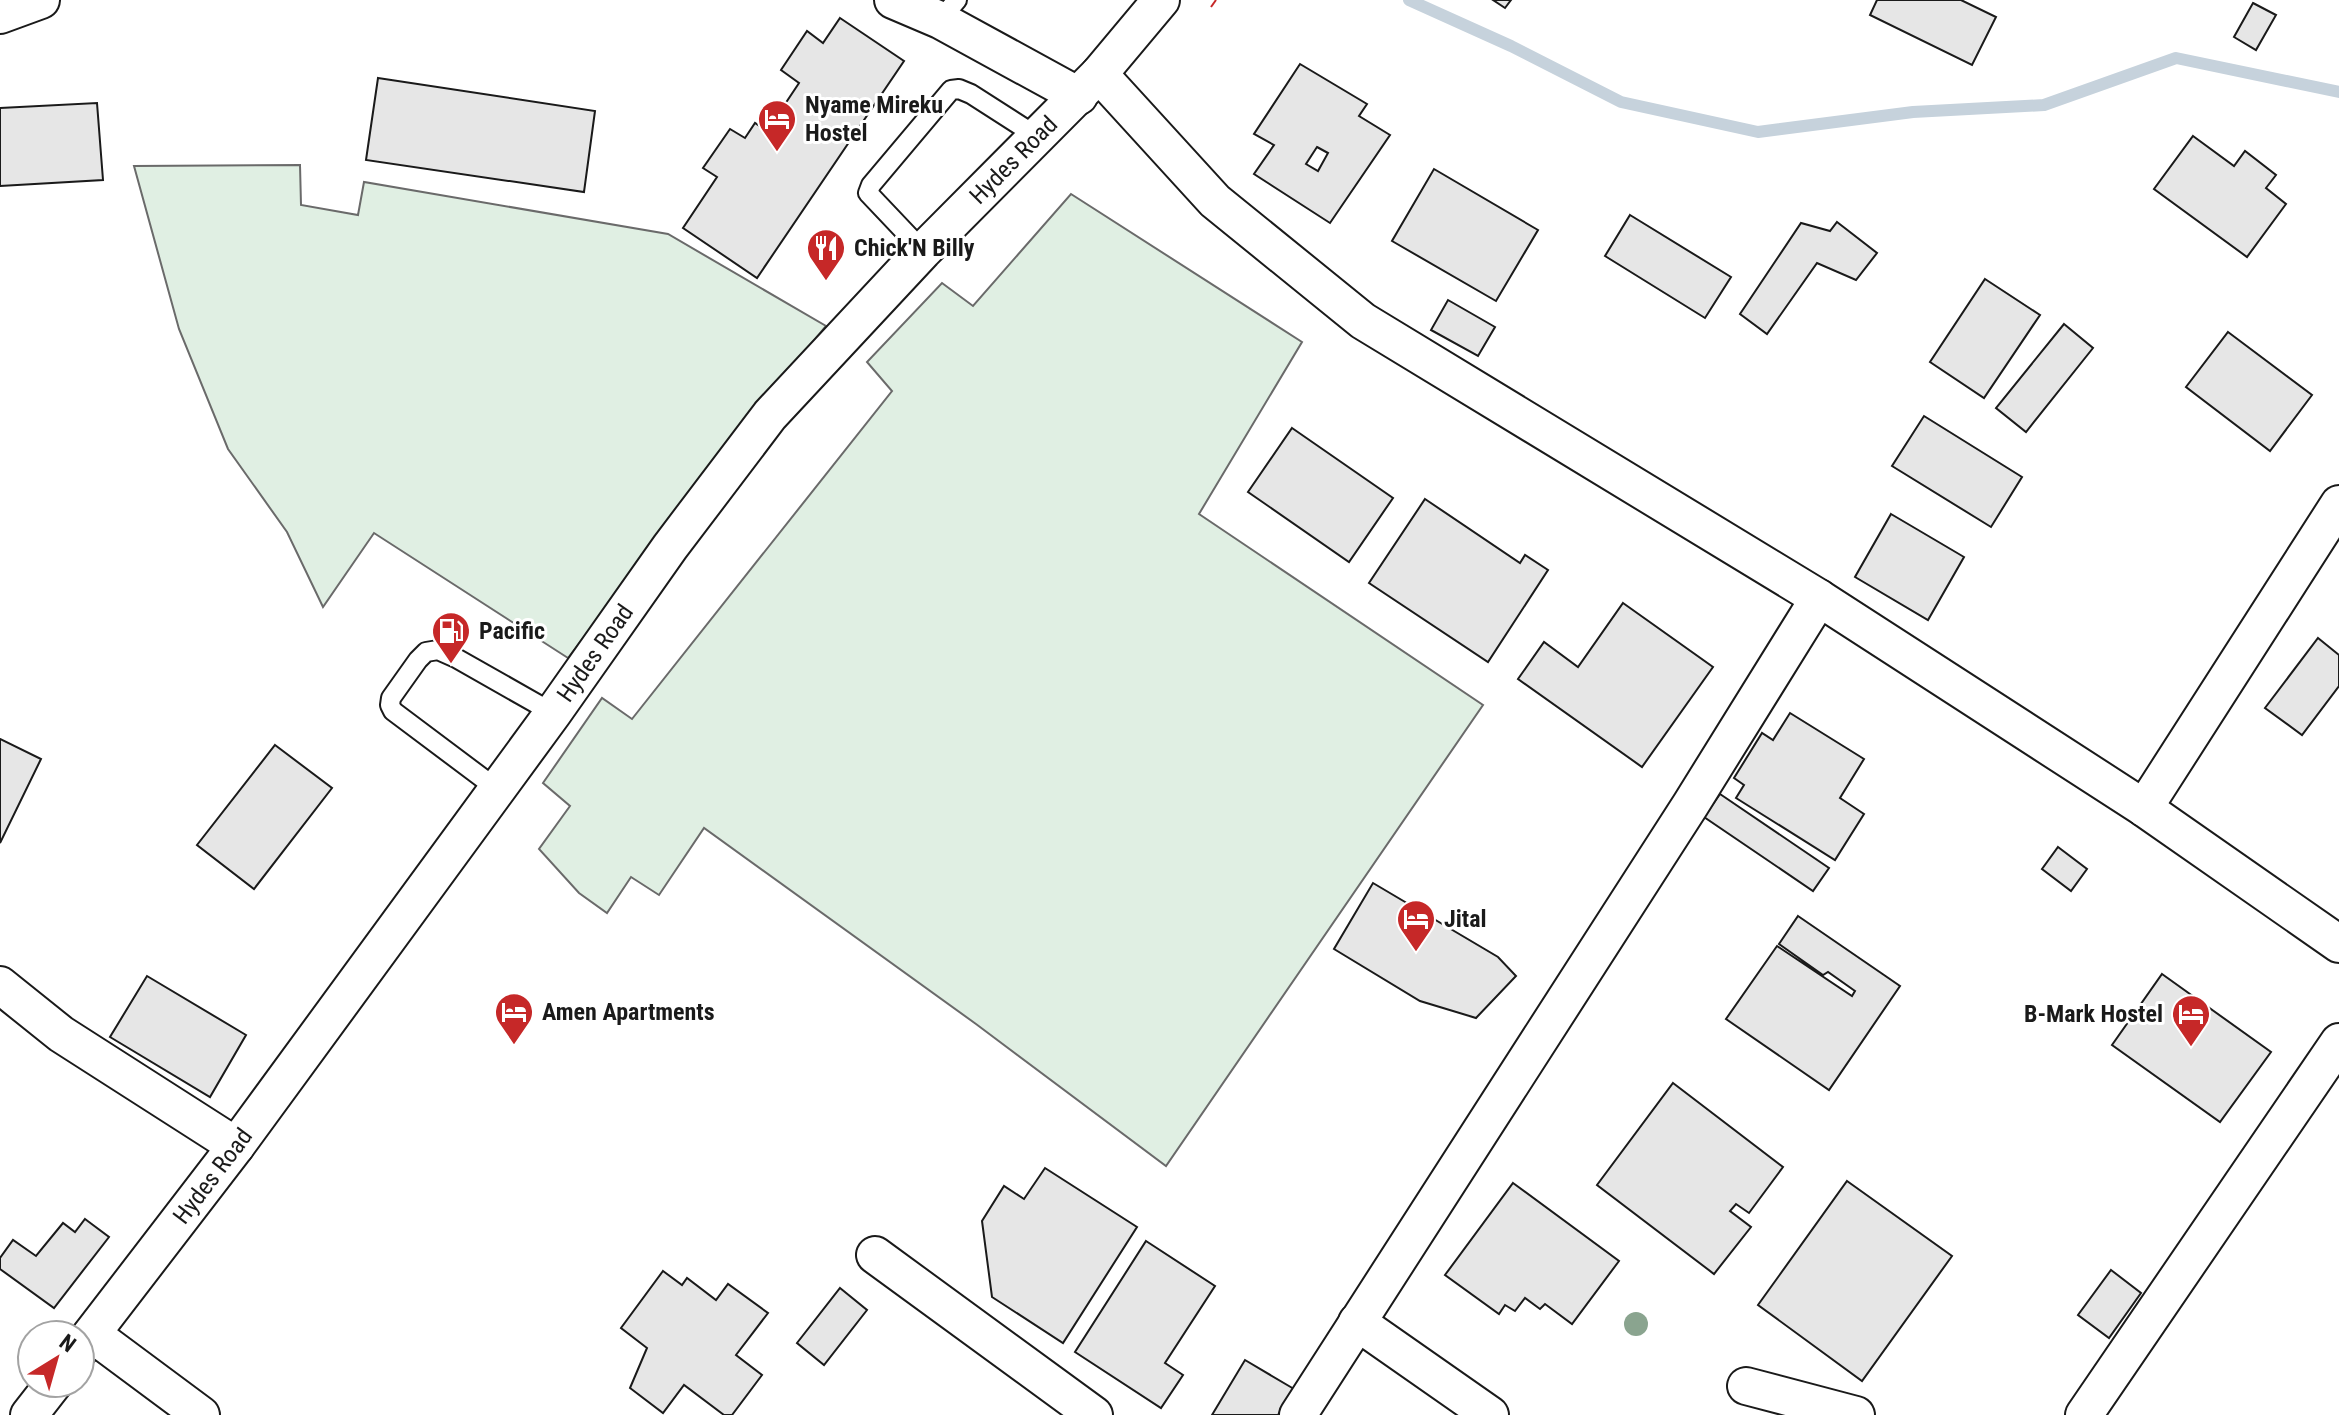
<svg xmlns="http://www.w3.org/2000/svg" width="2339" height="1415" font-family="'Roboto Condensed',sans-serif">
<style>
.green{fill:#e0efe3;stroke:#6a6a6a;stroke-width:2}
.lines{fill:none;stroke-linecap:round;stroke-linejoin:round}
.stream{stroke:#c6d2dc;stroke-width:12}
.building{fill:#e6e6e6;stroke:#1a1a1a;stroke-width:2;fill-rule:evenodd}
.lane-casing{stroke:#1a1a1a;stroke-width:22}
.street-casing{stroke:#1a1a1a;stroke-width:40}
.lane{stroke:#fff;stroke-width:18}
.street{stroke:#fff;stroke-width:36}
.power{stroke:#c62828;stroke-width:2;stroke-dasharray:28 6 4 6;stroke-linecap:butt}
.tree{fill:#8aa48f}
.labels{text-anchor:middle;stroke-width:6;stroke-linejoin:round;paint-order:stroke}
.poi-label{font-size:24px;font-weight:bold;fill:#1a1a1a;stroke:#fff;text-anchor:start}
.street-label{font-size:24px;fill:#1a1a1a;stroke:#fff}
</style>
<rect width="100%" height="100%" fill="#fff"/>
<g class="green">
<path d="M300,165L301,205L358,215L364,182L668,234L826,326L746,424L568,658L374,533L323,607L287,532L228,449L179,329L134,166Z"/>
<path d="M1071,194L1302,342L1199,514L1483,705L1166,1166L976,1024L704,828L659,895L631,877L607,913L579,893L539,849L570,806L543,783L602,698L632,719L892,391L867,362L942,283L973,306Z"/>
</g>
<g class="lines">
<path class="stream" d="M1409,0L1511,46L1621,102L1758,132L1913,112L2044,105L2176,58L2339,92"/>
</g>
<g class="building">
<path d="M1493,0H1511L1505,8Z"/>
<path d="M1877,0H1961L1996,17L1972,65L1870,15Z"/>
<path d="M2253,3L2276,15L2256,50L2234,37Z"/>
<path d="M840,18L904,61L757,278L683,228L717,177L703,168L730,129L745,138L755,123L767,131L799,83L781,70L807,31L823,43Z"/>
<path d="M1300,64L1367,104L1359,116L1390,135L1330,223L1254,174L1274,145L1254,134ZM1317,147L1328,153L1318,171L1306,164Z"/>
<path d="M378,78L595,111L584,192L366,160Z"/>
<path d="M97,103L103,180L0,186V108Z"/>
<path d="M2193,136L2234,166L2245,151L2276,175L2266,188L2286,204L2247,257L2154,189Z"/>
<path d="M1434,169L1538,230L1496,301L1392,241Z"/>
<path d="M1630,215L1731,277L1705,318L1605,256Z"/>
<path d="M1837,222L1877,253L1856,280L1817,263L1767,334L1740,314L1801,223L1830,231Z"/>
<path d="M1985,279L2040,315L1984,398L1930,362Z"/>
<path d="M1448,300L1495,327L1478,356L1431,330Z"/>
<path d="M2064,324L2093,348L2026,432L1996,408Z"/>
<path d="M2228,332L2312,395L2270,451L2186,387Z"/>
<path d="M1924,416L2022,477L1991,527L1892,466Z"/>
<path d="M1292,428L1393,498L1349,562L1248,492Z"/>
<path d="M1425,499L1520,563L1525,555L1548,570L1488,662L1369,583Z"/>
<path d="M1891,514L1964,557L1928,620L1855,577Z"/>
<path d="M1623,603L1713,667L1642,767L1518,679L1544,642L1578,667Z"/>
<path d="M2318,638L2339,655V686L2302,735L2265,708Z"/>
<path d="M1790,713L1864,759L1840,798L1864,814L1835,860L1736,798L1744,785L1734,778L1762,733L1773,740Z"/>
<path d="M0,739L41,759L0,843Z"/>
<path d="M275,745L332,788L254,889L197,845Z"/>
<path d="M1720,794L1829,868L1813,891L1704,817Z"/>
<path d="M2058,847L2087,869L2071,891L2042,869Z"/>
<path d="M1373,883L1498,957L1516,976L1476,1018L1420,1001L1334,949Z"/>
<path d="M1798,916L1900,986L1829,1090L1726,1019L1777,946L1852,996L1855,991L1828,972L1823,975L1779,944Z"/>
<path d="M2162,974L2271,1052L2220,1122L2112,1045Z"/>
<path d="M147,976L246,1035L210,1097L110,1037Z"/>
<path d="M1673,1083L1783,1167L1749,1213L1736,1204L1730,1211L1751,1227L1714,1274L1597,1185Z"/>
<path d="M1045,1168L1137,1227L1063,1343L992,1297L982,1221L1004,1186L1024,1199Z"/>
<path d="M1847,1181L1952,1256L1862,1381L1758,1305Z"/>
<path d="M1513,1183L1619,1261L1572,1324L1545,1304L1540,1309L1525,1298L1515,1311L1505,1305L1499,1314L1445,1275Z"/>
<path d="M85,1219L109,1237L54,1308L0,1269V1258L13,1240L36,1256L63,1223L75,1232Z"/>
<path d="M1146,1241L1215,1286L1165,1363L1183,1375L1161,1408L1075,1352Z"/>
<path d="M2111,1270L2141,1293L2109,1338L2078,1315Z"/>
<path d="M663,1271L682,1285L687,1278L716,1300L728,1284L768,1313L736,1355L762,1375L732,1415H724L684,1385L663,1413L630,1388L647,1348L621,1328Z"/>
<path d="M840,1288L867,1310L824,1365L797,1343Z"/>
<path d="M1245,1360L1294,1389L1278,1415H1212Z"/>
</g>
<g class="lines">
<g class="lane-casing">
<g id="lane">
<path d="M940,20L957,0"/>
<path d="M923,251L868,193L871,185L951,90L959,89L971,94L1038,137"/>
<path d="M497,789L393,711L390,705L391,698L418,660L426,652L438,650L456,658L553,713"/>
</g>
</g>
<g class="street-casing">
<g id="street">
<path d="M893,0L940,20L1079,96"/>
<path d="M0,15L41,0"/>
<path d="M1099,74L1215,201L1363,321L1819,598L2144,808L2339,944"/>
<path d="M2144,808L2339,504"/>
<path d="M0,985L61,1034L236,1146"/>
<path d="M875,1255L1094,1415"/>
<path d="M1357,1322L1490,1415"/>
<path d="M92,1334L201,1415"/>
<path id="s1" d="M80,1349L236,1146L553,713L670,547L770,415L923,251L1099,74L1161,0"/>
<path d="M1746,1386L1856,1415"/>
<path d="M29,1415L54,1383"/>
<path d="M1298,1415L1691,804L1819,598"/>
<path d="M2084,1415L2339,1042"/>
</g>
</g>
<use href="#lane" class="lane"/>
<use href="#street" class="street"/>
<path class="power" d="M1211,7L1216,0"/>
</g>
<circle class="tree" cx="1636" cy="1324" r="12"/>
<defs>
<g id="hotel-pin" transform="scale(2)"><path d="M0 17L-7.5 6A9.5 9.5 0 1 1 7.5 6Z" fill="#c62828" stroke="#fff"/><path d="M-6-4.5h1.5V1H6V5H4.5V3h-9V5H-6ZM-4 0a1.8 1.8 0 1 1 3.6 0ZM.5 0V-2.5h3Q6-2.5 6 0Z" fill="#fff"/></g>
<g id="restaurant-pin" transform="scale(2)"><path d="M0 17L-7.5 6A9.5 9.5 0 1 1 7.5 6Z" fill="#c62828" stroke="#fff"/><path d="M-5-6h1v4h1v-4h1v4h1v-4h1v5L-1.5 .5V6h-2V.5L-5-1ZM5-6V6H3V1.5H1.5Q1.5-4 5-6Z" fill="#fff"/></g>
<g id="fuel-pin" transform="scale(2)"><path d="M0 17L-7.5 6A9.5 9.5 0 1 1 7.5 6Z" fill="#c62828" stroke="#fff"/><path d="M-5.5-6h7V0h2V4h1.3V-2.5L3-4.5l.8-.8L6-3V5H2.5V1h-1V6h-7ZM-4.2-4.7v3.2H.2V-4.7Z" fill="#fff"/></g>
</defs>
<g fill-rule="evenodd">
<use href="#hotel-pin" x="777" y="119"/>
<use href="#restaurant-pin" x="826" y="248"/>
<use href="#fuel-pin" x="451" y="631"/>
<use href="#hotel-pin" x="1416" y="919"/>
<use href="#hotel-pin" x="514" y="1012"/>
<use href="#hotel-pin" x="2191" y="1014"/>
</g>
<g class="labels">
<g class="poi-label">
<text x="805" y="113">Nyame Mireku<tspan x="805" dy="28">Hostel</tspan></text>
<text x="854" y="256">Chick'N Billy</text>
<text x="479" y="639">Pacific</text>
<text x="1444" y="927">Jital</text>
<text x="542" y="1020">Amen Apartments</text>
<text x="2163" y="1022" text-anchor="end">B-Mark Hostel</text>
</g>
<g class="street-label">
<text dy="8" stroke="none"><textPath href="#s1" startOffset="1514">Hydes Road</textPath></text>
<text dy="8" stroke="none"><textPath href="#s1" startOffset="866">Hydes Road</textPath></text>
<text dy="8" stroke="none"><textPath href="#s1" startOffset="218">Hydes Road</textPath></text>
</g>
</g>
<g transform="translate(56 1359) rotate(37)"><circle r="38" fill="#ffffff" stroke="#a3a3a3" stroke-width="2"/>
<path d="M0-6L14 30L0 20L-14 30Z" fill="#c62828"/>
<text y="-12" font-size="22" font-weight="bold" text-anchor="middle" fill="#1a1a1a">N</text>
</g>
</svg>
